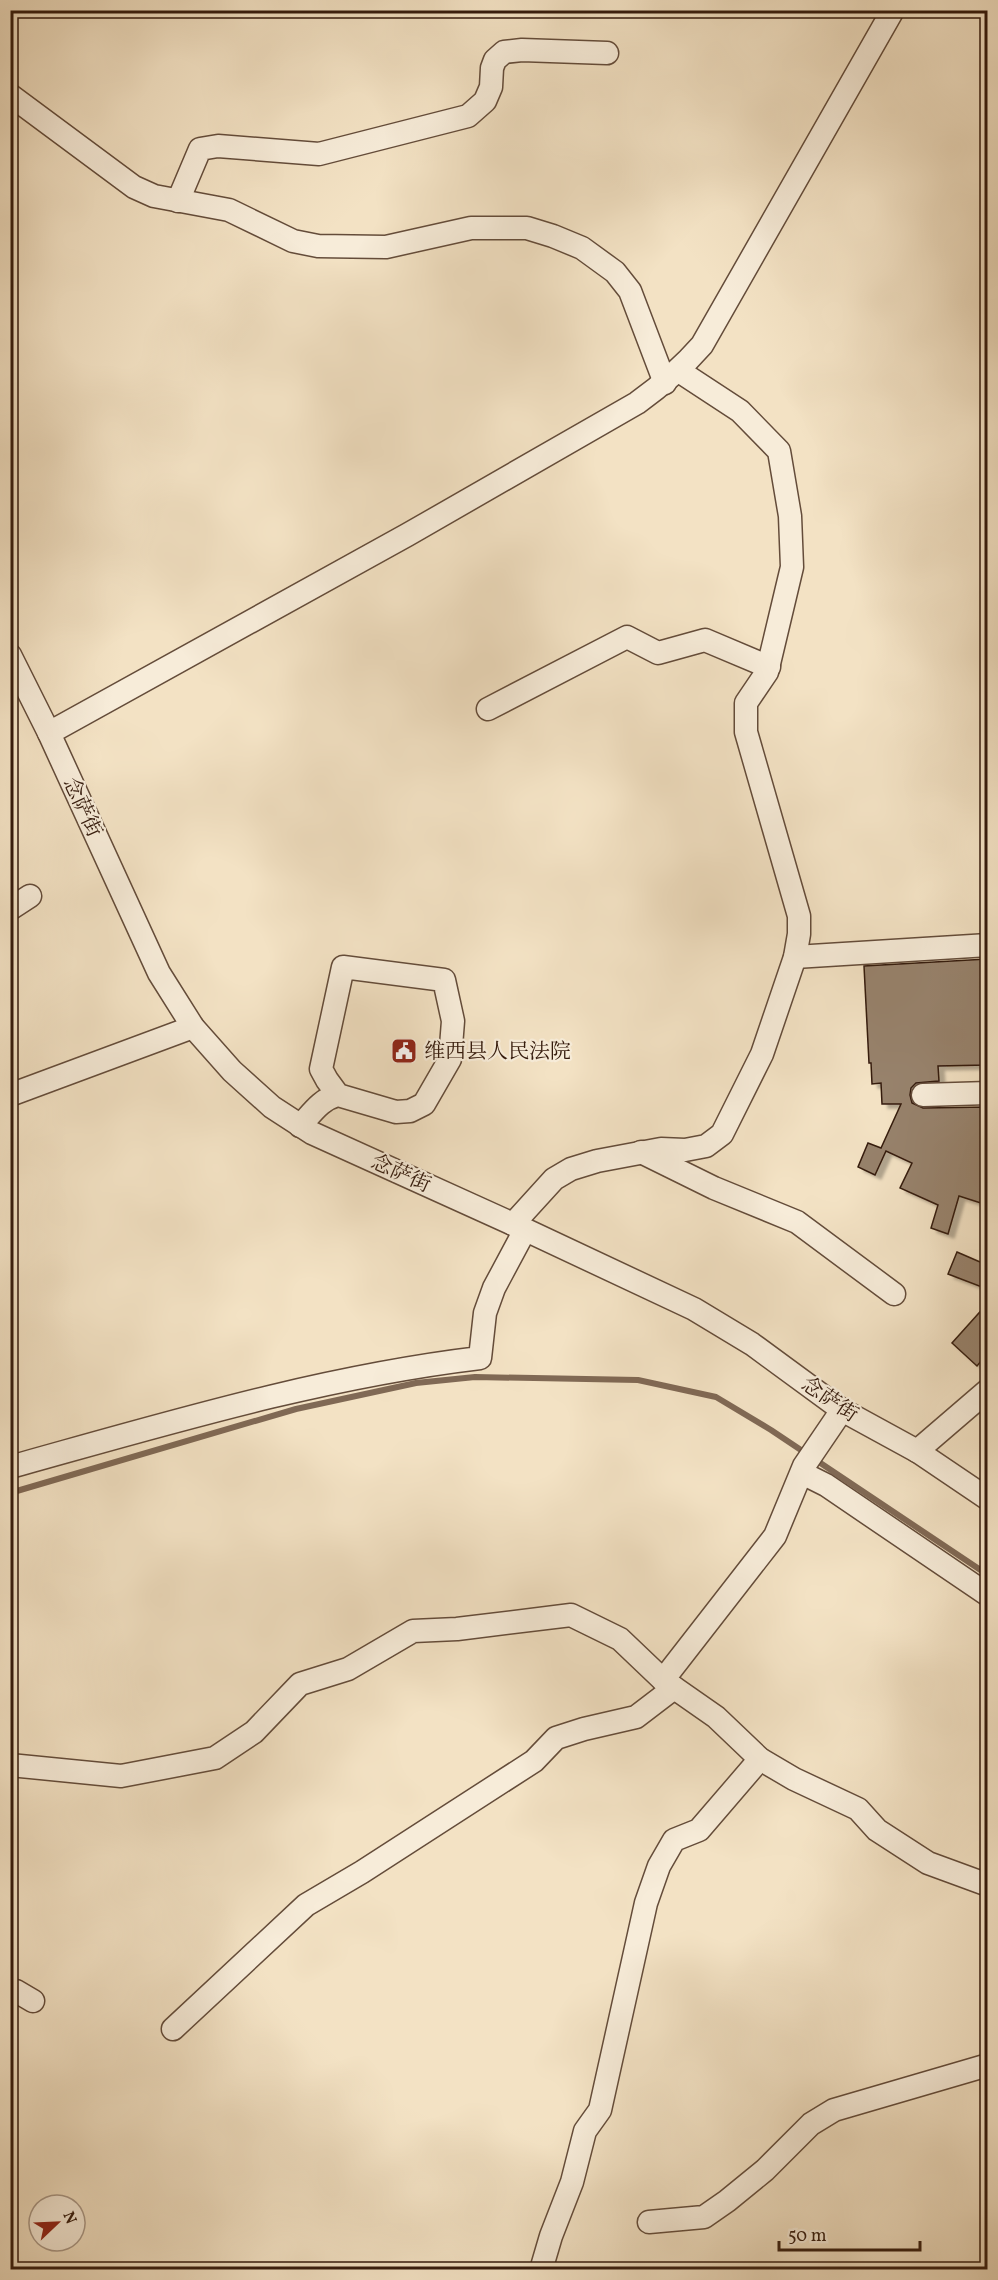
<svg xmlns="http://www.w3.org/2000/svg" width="998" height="2280" font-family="Vollkorn,'Noto Serif SC',serif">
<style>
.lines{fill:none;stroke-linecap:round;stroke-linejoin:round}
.stream{stroke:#806955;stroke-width:6}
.building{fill:#97826c;stroke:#341a0c;stroke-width:1.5;filter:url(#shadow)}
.minor-casing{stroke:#644c3a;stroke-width:25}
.minor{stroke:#f7ecd9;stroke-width:22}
.labels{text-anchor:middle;stroke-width:4.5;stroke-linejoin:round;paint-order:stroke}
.street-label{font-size:21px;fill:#341a0c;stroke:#f7ecd9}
.poi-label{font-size:21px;fill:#341a0c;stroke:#f7ecd9;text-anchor:start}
</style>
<defs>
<filter id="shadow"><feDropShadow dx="6" dy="4" stdDeviation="1.5" flood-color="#0004"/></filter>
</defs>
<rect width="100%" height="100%" fill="#f3e2c4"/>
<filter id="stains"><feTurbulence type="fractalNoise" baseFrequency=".00333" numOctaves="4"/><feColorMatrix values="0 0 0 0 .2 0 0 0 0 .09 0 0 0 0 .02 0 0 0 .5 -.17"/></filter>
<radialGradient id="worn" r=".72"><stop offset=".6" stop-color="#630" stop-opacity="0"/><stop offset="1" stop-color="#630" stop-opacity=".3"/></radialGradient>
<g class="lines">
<path class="stream" d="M10,1493L296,1409L416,1383L475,1377L638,1380L716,1397L771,1430L988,1575"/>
</g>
<g class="building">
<path d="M987,959V1065L938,1066L939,1081L916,1083L911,1088L910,1095L912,1103L923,1108L987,1107V1205L959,1196L948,1234L931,1228L938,1205L900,1188L912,1163L886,1151L875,1175L858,1167L868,1143L881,1148L901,1104H882L881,1083L872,1084L871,1063H869L864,966Z"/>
<path d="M957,1252L987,1265V1289L948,1274Z"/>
<path d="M987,1304V1354L977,1366L952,1343Z"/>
</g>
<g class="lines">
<g class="minor-casing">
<g id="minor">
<path d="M10,95L134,187L154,196L229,210L293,241L318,246L386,247L471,228H527L553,236L582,248L615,272L630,291L665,383"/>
<path d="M178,201L200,149L218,146L319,154L468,116L485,101L491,87L492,68L495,60L504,52L522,50L607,53"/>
<path d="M10,655L49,733L159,973L193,1027L232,1071L272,1107L312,1133L513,1224L694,1309L752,1344L842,1410L917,1451L988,1499"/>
<path d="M488,709L627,637L658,653L705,640L769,667"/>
<path d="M49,733L407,535L637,403C662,385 682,368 702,345L893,10"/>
<path d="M10,909L30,896"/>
<path d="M795,957L988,945"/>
<path d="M10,1095L193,1027"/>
<path d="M923,1095L988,1093"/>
<path d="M300,1126C312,1113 321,1099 338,1095L396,1112L410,1111L424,1104L450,1059L453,1021L444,980L343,967L321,1069L327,1080L338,1095"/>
<path d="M641,1152L714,1188L797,1222L894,1294"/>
<path d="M513,1224L554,1179L571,1169L597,1161L661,1149L685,1150L706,1146L722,1134L762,1054L795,957L799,934V916L746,732V703L767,672L792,567L790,516L779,451L740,411L679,371"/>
<path d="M917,1451L988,1390"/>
<path d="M10,1467C165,1424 320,1377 480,1358L485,1313L494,1288L525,1230"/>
<path d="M802,1473L826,1485L988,1595"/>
<path d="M663,1680L775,1536L804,1466L842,1410"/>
<path d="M10,1765L121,1776L215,1758L254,1732L300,1684L348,1669L413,1631L457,1629L571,1615L620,1639L663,1680L716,1717L760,1759L794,1779L858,1809L877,1830L928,1863L988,1885"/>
<path d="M10,1990L16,1991L33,2001"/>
<path d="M173,2029L306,1905L362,1872L534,1761L556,1738L584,1729L636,1717L674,1688"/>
<path d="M649,2222L704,2217L727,2201L765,2170L811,2124L834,2110L988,2065"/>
<path d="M541,2270L551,2236L572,2182L585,2131L600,2110L646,1903L659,1866L674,1840L699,1830L760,1759"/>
</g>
</g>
<use href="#minor" class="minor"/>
</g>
<defs>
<g id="civic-square" transform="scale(1.35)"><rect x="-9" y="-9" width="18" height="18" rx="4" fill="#8f2418" stroke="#f7ecd9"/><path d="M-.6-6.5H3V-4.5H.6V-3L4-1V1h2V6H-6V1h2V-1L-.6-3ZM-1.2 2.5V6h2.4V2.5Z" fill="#fff"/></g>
</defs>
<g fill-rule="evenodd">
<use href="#civic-square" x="404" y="1051"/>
</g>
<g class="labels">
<g class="street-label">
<text transform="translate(83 807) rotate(65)" y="7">念萨街</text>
<text transform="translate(401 1173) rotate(24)" y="7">念萨街</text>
<text transform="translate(830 1399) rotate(34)" y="7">念萨街</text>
</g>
<g class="poi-label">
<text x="424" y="1058">维西县人民法院</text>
</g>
</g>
<rect width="998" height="2280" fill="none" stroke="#f3e2c4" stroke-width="36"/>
<rect x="12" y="12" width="974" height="2256" fill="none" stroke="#341a0c" stroke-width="3"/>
<rect x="18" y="18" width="962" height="2244" fill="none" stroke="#341a0c" stroke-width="1.5"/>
<g transform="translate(57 2223) rotate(67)"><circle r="28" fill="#f7ecd9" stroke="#a99887" stroke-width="1.5"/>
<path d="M0-4.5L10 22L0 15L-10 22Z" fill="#8f2418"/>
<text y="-9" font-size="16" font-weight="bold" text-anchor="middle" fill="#341a0c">N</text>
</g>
<path d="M779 2241v9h141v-9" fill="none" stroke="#341a0c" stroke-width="3"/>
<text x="788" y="2241" font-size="18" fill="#341a0c" stroke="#f7ecd9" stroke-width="4.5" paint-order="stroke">50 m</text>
<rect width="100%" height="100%" filter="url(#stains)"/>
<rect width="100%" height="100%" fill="url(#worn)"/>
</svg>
